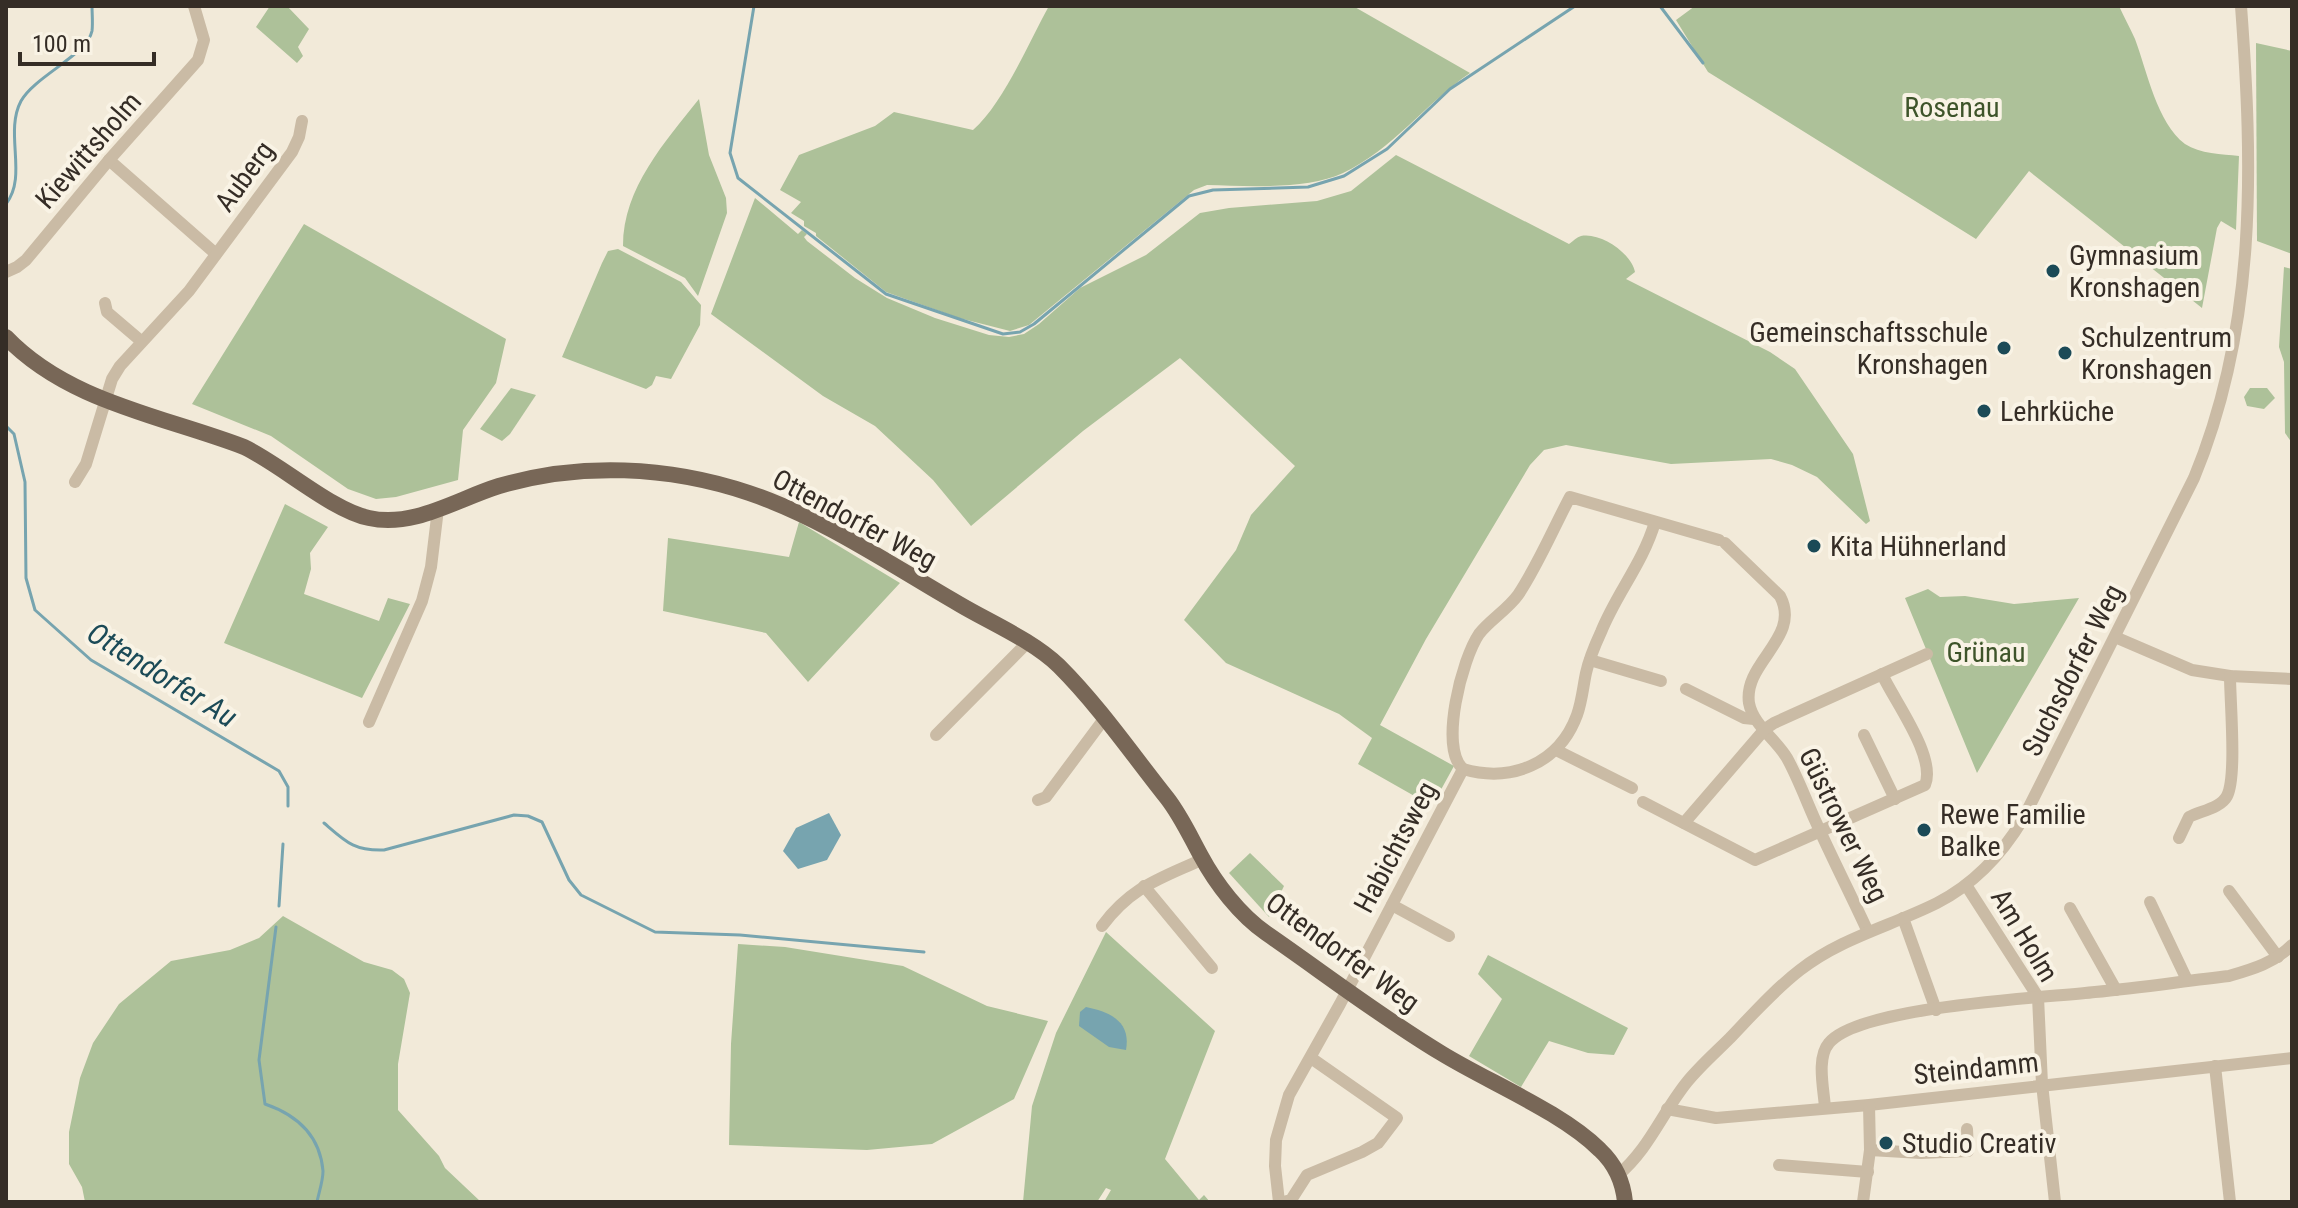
<svg xmlns="http://www.w3.org/2000/svg" width="2298" height="1208" font-family="'Roboto Condensed',sans-serif">
<style>
.green{fill:#adc199}
.water{fill:#77a4af}
.lines{fill:none;stroke-linecap:round;stroke-linejoin:round}
.stream{stroke:#77a4af;stroke-width:3}
.minor{stroke:#cabba5;stroke-width:12}
.major{stroke:#786757;stroke-width:16}
.poi-dot{fill:#1b4a57;stroke:#f9f3e5;stroke-width:3}
.labels{text-anchor:middle;stroke-width:8;stroke-linejoin:round;paint-order:stroke}
.park-label{font-size:28px;fill:#3e542a;stroke:#f9f3e5}
.street-label{font-size:28px;fill:#352d26;stroke:#f9f3e5}
.poi-label{font-size:28px;fill:#352d26;stroke:#f9f3e5;text-anchor:start}
.water-label{font-size:30px;font-style:italic;fill:#1b4a57;stroke:#f9f3e5}
</style>
<rect width="100%" height="100%" fill="#f2ead9"/>
<g class="green">
<path d="M270,6H287L309,29L298,47L303,56L297,63L256,27Z"/>
<path d="M1049,6H1353L1470,73C1426,103 1392,150 1343,173C1307,190 1247,186 1207,185L1194,190L1029,325L1010,331L959,318L886,292L816,236V233L804,226V221L791,213L801,202L780,190L799,155L875,126L894,112L973,130C1003,104 1029,42 1049,6Z"/>
<path d="M1695,6H2119C2124,17 2130,28 2135,39C2147,71 2157,123 2185,144C2200,154 2222,154 2239,156L2236,230L2221,221L2217,228L2202,308L2029,171L1976,239L1708,72L1676,20Z"/>
<path d="M2256,43L2292,51V254L2257,241Z"/>
<path d="M699,99L709,155L726,198L727,213L698,296L685,278L623,246C623,188 665,142 699,99Z"/>
<path d="M1396,155L1569,244C1573,241 1577,237 1581,236C1601,232 1632,254 1635,272L1626,279L1770,352L1795,369L1853,454L1870,521L1866,524L1817,477L1792,465L1771,459L1671,464L1566,445L1544,450L1530,465L1426,639L1380,725L1454,766L1432,806L1358,764L1372,738L1339,714L1226,663L1184,620L1236,550L1251,515L1295,466L1180,358L1083,431L971,526L933,480L875,426L823,396L711,314L755,198L798,234L802,230L807,234L804,237L807,241L855,278L887,298L935,318L989,335L1009,337L1024,334L1039,324L1080,288L1146,255L1200,213L1229,208L1317,201L1351,191Z"/>
<path d="M304,224L506,339L496,383L463,430L458,480L396,497L376,499L348,489L271,436L192,404Z"/>
<path d="M618,249L681,282L701,305L700,325L671,379L656,376L652,385L646,389L562,357L602,263L608,251Z"/>
<path d="M2284,267L2292,269V443L2285,433L2284,362L2279,347Z"/>
<path d="M511,388L536,395L510,434L502,441L480,429Z"/>
<path d="M2250,388H2267L2275,398L2264,409L2247,406L2244,397Z"/>
<path d="M285,504L328,527L310,553L311,569L304,594L379,621L388,598L410,604L362,698L224,643Z"/>
<path d="M799,522L900,583L808,682L766,633L663,611L668,538L789,557Z"/>
<path d="M1928,589L1940,597L1965,596L2014,604L2079,598L1977,773L1905,598Z"/>
<path d="M1250,853L1284,886L1269,917L1229,873Z"/>
<path d="M283,916L364,962L392,970L404,979L410,993L398,1064V1110L439,1156L445,1168L481,1202H85L82,1187L69,1164V1132L80,1078L93,1043L119,1004L171,961L230,950L259,938Z"/>
<path d="M1106,932L1215,1031L1165,1159L1199,1200L1204,1195L1210,1202H1104L1111,1190L1106,1188L1097,1202H1023L1032,1106L1056,1033Z"/>
<path d="M738,944L785,947L903,966L987,1006L1048,1021L1014,1099L932,1144L867,1150L729,1145L731,1044Z"/>
<path d="M1488,955L1628,1028L1614,1055L1588,1053L1549,1041L1521,1087L1469,1056L1502,999L1478,974Z"/>
</g>
<g class="water">
<path d="M829,813L841,835L827,860L798,869L783,851L796,828Z"/>
<path d="M1086,1007C1111,1012 1131,1022 1126,1050L1109,1047L1079,1026L1080,1012Z"/>
</g>
<g class="lines">
<g class="stream">
<path d="M754,6L730,153L738,178L886,294L1003,334L1020,332L1034,324L1189,196L1213,190L1308,187L1344,176L1387,149L1450,89L1575,6"/>
<path d="M1660,6L1703,63"/>
<path d="M6,204C28,176 4,133 21,101C35,76 87,55 92,31C93,23 92,14 92,6"/>
<path d="M6,426L14,434L25,482L26,578L35,610L91,660L279,771L288,787V806"/>
<path d="M324,823C346,842 354,851 384,850L514,815L528,816L542,822L569,880L581,895L655,932L740,935L924,952"/>
<path d="M279,906L283,844"/>
<path d="M276,927L259,1060L265,1104C297,1115 320,1135 323,1171C323,1181 319,1192 317,1202"/>
</g>
<g class="minor">
<path d="M109,160L216,254"/>
<path d="M6,272L17,267L26,260L109,160L198,60L204,40L194,6"/>
<path d="M105,303L107,312L141,341"/>
<path d="M75,482L86,464L112,379L120,366L189,291L292,152L299,137L302,121"/>
<path d="M1725,543L1780,596C1802,638 1743,662 1749,703C1753,725 1776,739 1787,758C1798,778 1806,800 1815,820C1832,858 1851,895 1868,932"/>
<path d="M2115,637L2192,670L2230,676L2292,679"/>
<path d="M1590,660L1661,681"/>
<path d="M1686,689L1744,718L1754,719"/>
<path d="M369,722L422,601L431,567L438,509"/>
<path d="M936,735L1027,643"/>
<path d="M1864,735L1895,799"/>
<path d="M1556,750L1632,788"/>
<path d="M1463,769C1439,747 1462,659 1479,634C1490,620 1507,610 1518,595C1538,565 1553,529 1570,497L1719,540"/>
<path d="M1463,769C1511,783 1559,764 1577,715C1582,701 1583,687 1586,673C1589,659 1595,645 1601,632C1616,594 1643,563 1655,522"/>
<path d="M1038,800L1046,797L1104,719"/>
<path d="M1643,802L1755,860L1925,785C1937,757 1893,699 1882,674"/>
<path d="M1684,823L1765,729L1774,723L1927,654"/>
<path d="M2179,838L2189,817C2200,811 2221,808 2227,796C2237,777 2230,701 2230,676"/>
<path d="M1966,885L2038,997L2042,1084L2055,1202"/>
<path d="M1144,886L1212,968"/>
<path d="M2229,891L2278,957"/>
<path d="M2150,902L2187,980"/>
<path d="M1392,905L1449,936"/>
<path d="M2070,908L2116,990"/>
<path d="M1903,918L1936,1010"/>
<path d="M1102,926C1132,886 1160,879 1203,859"/>
<path d="M2215,1066L2230,1202"/>
<path d="M1825,1108C1824,1090 1816,1058 1829,1043C1859,1006 2043,998 2095,992C2140,988 2184,981 2229,976C2253,969 2274,963 2292,945"/>
<path d="M1667,1109L1716,1118L1869,1105L2292,1058"/>
<path d="M1870,1150L1921,1153L1968,1151L1967,1129"/>
<path d="M1779,1165L1868,1172"/>
<path d="M1618,1175C1649,1149 1662,1113 1687,1082C1700,1066 1715,1053 1730,1038C1752,1015 1774,990 1800,970C1841,938 1891,926 1937,903C1974,884 2002,854 2023,819L2194,478C2257,326 2253,167 2241,6"/>
<path d="M1279,1202L1275,1166L1276,1140L1289,1095L1340,1004L1463,769"/>
<path d="M1283,1202L1291,1200L1307,1175L1362,1152L1378,1143L1397,1118L1311,1058"/>
<path d="M1863,1202L1870,1150L1869,1105"/>
</g>
<path class="major" d="M6,337C68,402 163,416 244,447C282,465 331,510 369,518C414,528 457,499 499,486C580,462 669,466 749,493C823,518 891,565 959,604C991,623 1032,640 1059,666C1099,706 1132,754 1167,798C1181,816 1190,836 1201,856C1216,884 1240,915 1266,933C1324,973 1381,1017 1441,1053C1488,1082 1562,1112 1600,1150C1615,1164 1623,1182 1625,1202"/>
</g>
<g class="poi-dot">
<circle cx="2053" cy="271" r="8"/>
<circle cx="2004" cy="348" r="8"/>
<circle cx="2065" cy="353" r="8"/>
<circle cx="1984" cy="411" r="8"/>
<circle cx="1814" cy="546" r="8"/>
<circle cx="1924" cy="830" r="8"/>
<circle cx="1886" cy="1143" r="8"/>
</g>
<g class="labels">
<g class="park-label">
<text x="1952" y="117">Rosenau</text>
<text x="1986" y="662">Grünau</text>
</g>
<g class="street-label">
<text transform="translate(88 150) rotate(-49)" y="10">Kiewittsholm</text>
<text transform="translate(244 176) rotate(-54)" y="10">Auberg</text>
<text transform="translate(855 519) rotate(28)" y="10">Ottendorfer Weg</text>
<text transform="translate(2072 670) rotate(-63)" y="10">Suchsdorfer Weg</text>
<text transform="translate(1844 825) rotate(64)" y="10">Güstrower Weg</text>
<text transform="translate(1395 847) rotate(-62)" y="10">Habichtsweg</text>
<text transform="translate(2025 935) rotate(59)" y="10">Am Holm</text>
<text transform="translate(1343 952) rotate(36)" y="10">Ottendorfer Weg</text>
<text transform="translate(1976 1068) rotate(-6)" y="10">Steindamm</text>
</g>
<g class="poi-label">
<text x="2069" y="265">Gymnasium<tspan x="2069" dy="32">Kronshagen</tspan></text>
<text x="1988" y="342" text-anchor="end">Gemeinschaftsschule<tspan x="1988" dy="32">Kronshagen</tspan></text>
<text x="2081" y="347">Schulzentrum<tspan x="2081" dy="32">Kronshagen</tspan></text>
<text x="2000" y="421">Lehrküche</text>
<text x="1830" y="556">Kita Hühnerland</text>
<text x="1940" y="824">Rewe Familie<tspan x="1940" dy="32">Balke</tspan></text>
<text x="1902" y="1153">Studio Creativ</text>
</g>
<g class="water-label">
<text transform="translate(162 675) rotate(32)" y="10">Ottendorfer Au</text>
</g>
</g>
<rect width="2298" height="1208" fill="none" stroke="#352d26" stroke-width="16"/>
<path d="M20 52v12h134v-12" fill="none" stroke="#352d26" stroke-width="4"/>
<text x="32" y="52" font-size="24" fill="#352d26" stroke="#f9f3e5" stroke-width="6" paint-order="stroke">100 m</text>
</svg>
